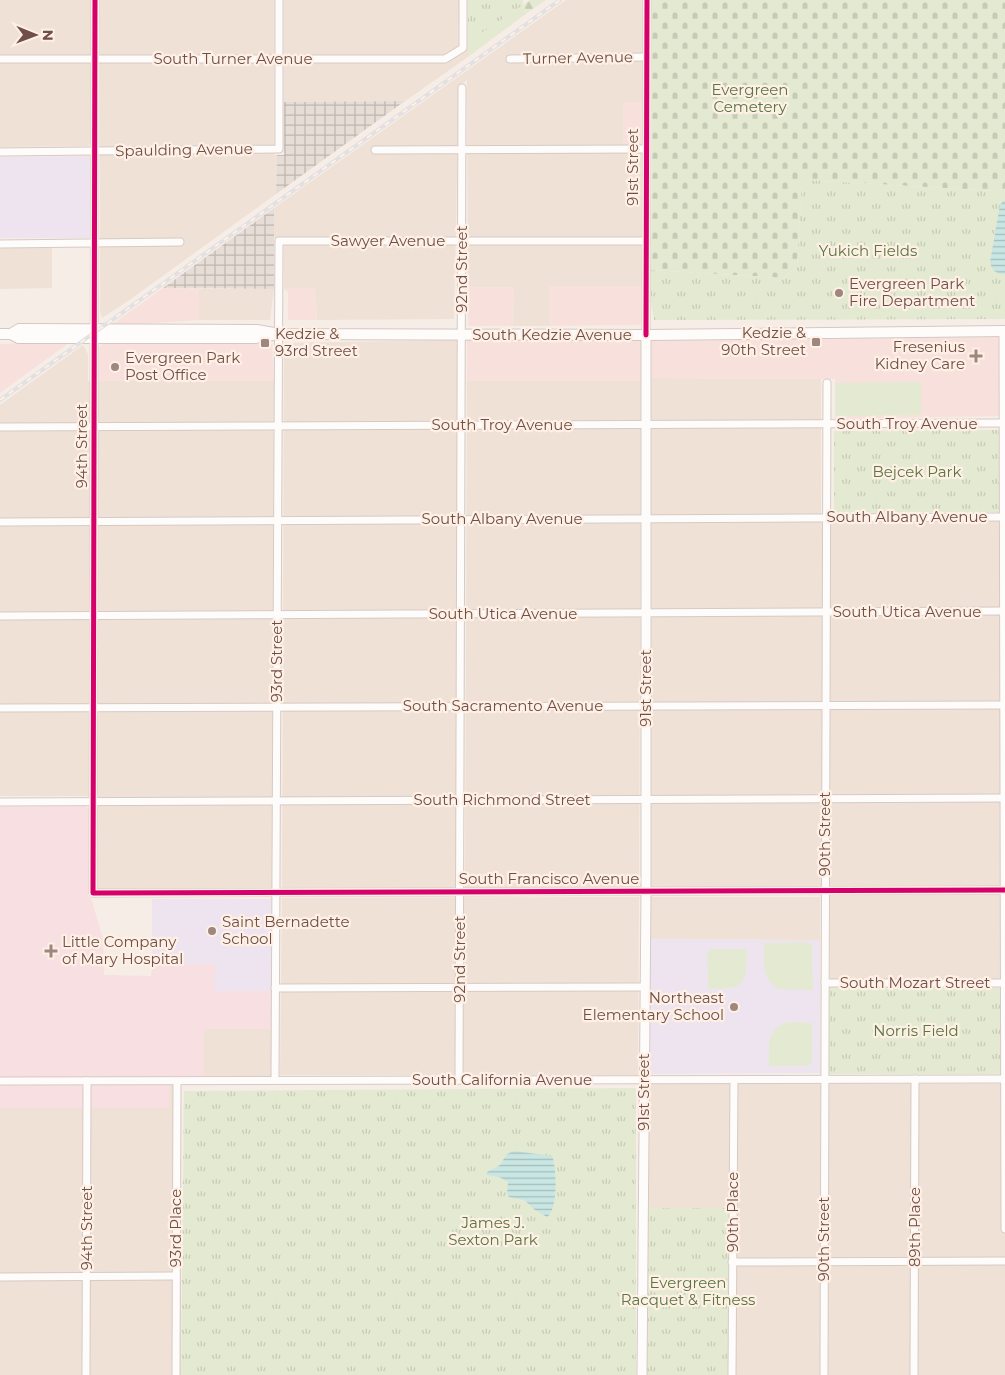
<svg xmlns="http://www.w3.org/2000/svg" width="1005" height="1375" font-family="Montserrat,sans-serif">
<style>
.residential{fill:#f0e1d6}
.commercial{fill:#f8e1dc}
.industrial{fill:url(#industrial-grid)}
.education{fill:#eee4ef}
.medical{fill:#f7dfe2}
.grass{fill:#e4ead1}
.forest{fill:url(#forest-firs)}
.cemetery{fill:url(#cemetery-stones)}
.park{fill:url(#park-tufts)}
.water{fill:url(#water-rules)}
.lines{fill:none;stroke-linecap:round;stroke-linejoin:round}
.minor-casing{stroke:#d6cac4;stroke-width:9}
.tertiary-casing{stroke:#d6cac4;stroke-width:11}
.secondary-casing{stroke:#d5c8c2;stroke-width:12}
.minor{stroke:#fefcfb;stroke-width:7}
.tertiary{stroke:#fefcfb;stroke-width:9}
.secondary{stroke:#fefcfb;stroke-width:10}
.rail-casing{stroke:#e2e0e3;stroke-width:4}
.rail{stroke:#fef0e5;stroke-width:2;stroke-dasharray:5.5;stroke-linecap:butt}
.cycleway-casing{stroke:#fef0e5;stroke-width:8}
.cycleway{stroke:#d6006c;stroke-width:5}
.poi-dot{fill:#9f867f;stroke:#fef0e5;stroke-width:2}
.labels{text-anchor:middle;stroke-width:4.5;stroke-linejoin:round;paint-order:stroke}
.street-label{font-size:15px;fill:#704f48;stroke:#fef0e5}
.park-label{font-size:15px;fill:#5a7641;stroke:#fef0e5}
.poi-label{font-size:15px;fill:#704f48;stroke:#fef0e5;text-anchor:start}
</style>
<defs>
<pattern id="industrial-grid" width="8" height="8" patternUnits="userSpaceOnUse" patternTransform="scale(1.25)"><rect width="8" height="8" fill="#e6ddd7"/><path d="M0 4h8M4 0v8" fill="none" stroke="#bfb6b0"/></pattern>
<pattern id="forest-firs" width="22" height="20" patternUnits="userSpaceOnUse" patternTransform="scale(1.25)"><rect width="22" height="20" fill="#e4ead1"/><path d="M5 1l3.5 6h-7zM16 11l3.5 6h-7z" fill="#c7cab5"/></pattern>
<pattern id="cemetery-stones" width="16" height="16" patternUnits="userSpaceOnUse" patternTransform="scale(1.25)"><rect width="16" height="16" fill="#e4ead1"/><path d="M2 7V4a2 2 0 0 1 4 0v3zM10 15v-3a2 2 0 0 1 4 0v3z" fill="#c7cab5"/></pattern>
<pattern id="park-tufts" width="24" height="20" patternUnits="userSpaceOnUse" patternTransform="scale(1.25)"><rect width="24" height="20" fill="#e4ead1"/><path d="M3 7l-1-3M5 7V3M7 7l1-3M15 17l-1-3M17 17v-4M19 17l1-3" fill="none" stroke="#c7cab5"/></pattern>
<pattern id="water-rules" width="6" height="5" patternUnits="userSpaceOnUse" patternTransform="scale(1.25)"><rect width="6" height="5" fill="#c8e6e3"/><path d="M0 2.5h6" fill="none" stroke="#a7bdba"/></pattern>
</defs>
<rect width="100%" height="100%" fill="#f5ede6"/>
<g class="residential">
<path d="M0,0H91V143L88,146L0,147Z"/>
<path d="M100,0H274V155H277L276,194L128,301L102,318L100,311Z"/>
<path d="M284,0H459L458,54L468,48V57L405,101L284,102Z"/>
<path d="M566,0H643V102H623V144H642V286H549V326H513L514,287H468L467,80L459,86L454,319L317,320L315,288L284,289V238H274V208Z"/>
<path d="M0,248H52V288L0,289Z"/>
<path d="M199,289H274L270,320H199Z"/>
<path d="M458,340L456,888L282,889L284,343Z"/>
<path d="M83,345L88,354V381H274L272,888L98,889V796H0V405Z"/>
<path d="M651,378L821,379V523L1000,521L1001,980H830V887L649,888Z"/>
<path d="M467,381H641L639,888H465Z"/>
<path d="M639,897L638,1075H280L282,898Z"/>
<path d="M649,897H820V940L649,939Z"/>
<path d="M204,1028L272,1029V1076H204Z"/>
<path d="M648,1084H1005V1375H729V1208H648Z"/>
<path d="M169,1085L181,1086V1375H0V1108H169Z"/>
</g>
<g class="commercial">
<path d="M623,102H643L642,144H623Z"/>
<path d="M549,286H642L641,325L549,326Z"/>
<path d="M468,287H514L513,326H468Z"/>
<path d="M163,288L199,289V320L140,324H113Z"/>
<path d="M315,288L317,320H288V292L284,289Z"/>
<path d="M999,337L1000,416L835,419V379L651,378V341Z"/>
<path d="M467,339L642,341L641,381H467Z"/>
<path d="M106,341L272,344L274,381H99V348L103,342Z"/>
<path d="M70,342L0,393V344Z"/>
</g>
<g class="industrial">
<path d="M405,101L276,194L277,155H284V102Z"/>
<path d="M274,208V289L163,288Z"/>
</g>
<g class="education">
<path d="M90,156V238H0V157Z"/>
<path d="M152,899H271V991H215L214,964H152Z"/>
<path d="M649,939L820,940V1073L648,1074Z"/>
</g>
<path class="medical" d="M85,806L89,809L88,896L91,898L103,939L104,975L151,976L152,964H215V991H271L272,1029H204V1076H170L169,1108H0V807Z"/>
<g class="grass">
<path d="M523,5L527,13L468,57V42Z"/>
<path d="M921,382V415L835,416V383Z"/>
<path d="M807,942L812,946L813,990L778,989L768,980L764,967V943Z"/>
<path d="M711,949H747C747,986 744,989 708,989L707,953Z"/>
<path d="M790,1022L812,1023V1062L808,1066H769C769,1046 766,1026 790,1022Z"/>
</g>
<path class="forest" d="M530,0H546L527,13L523,5Z"/>
<path class="cemetery" d="M652,0H1005V189L996,191L805,180L802,183L797,267L784,278L651,270Z"/>
<g class="park">
<path d="M468,0H523V5L468,42Z"/>
<path d="M805,180L996,191L1005,189V319L654,320L651,303V270L784,278L797,267L802,182Z"/>
<path d="M999,430L1000,512L834,513V431Z"/>
<path d="M829,987L1002,988V1074H829Z"/>
<path d="M636,1088V1375H181L184,1091Z"/>
<path d="M648,1208H729V1375H647Z"/>
</g>
<g class="water">
<path d="M1003,201H1005V274C996,274 992,271 990,262L1000,205Z"/>
<path d="M514,1151L552,1156C557,1167 558,1211 547,1217L535,1210L524,1200L509,1197L507,1194L508,1182L499,1177L487,1175V1172L500,1165L507,1154Z"/>
</g>
<g class="lines">
<g class="minor-casing">
<g id="minor">
<path d="M95,0L93,893L1005,890"/>
<path d="M0,59H445L463,48V0"/>
<path d="M510,59L646,57"/>
<path d="M375,150L646,149"/>
<path d="M0,152L279,149V0"/>
<path d="M0,244L180,242"/>
<path d="M1003,331L1005,1229"/>
<path d="M646,335L647,0"/>
<path d="M0,427L1005,423"/>
<path d="M0,522L1005,517"/>
<path d="M0,616L1005,611"/>
<path d="M0,708L1005,705"/>
<path d="M0,802L1005,798"/>
<path d="M825,983H1005"/>
<path d="M275,988L644,987"/>
<path d="M275,1080L279,241H646"/>
<path d="M459,1080L462,88"/>
<path d="M0,1081L1005,1079"/>
<path d="M732,1262L1005,1261"/>
<path d="M0,1277L176,1276"/>
<path d="M86,1375L87,1081"/>
<path d="M176,1375L177,1081"/>
<path d="M732,1375L734,1080"/>
<path d="M824,1375L827,383"/>
<path d="M914,1375L915,1079"/>
</g>
</g>
<g class="tertiary-casing">
<path id="tertiary" d="M642,1375L646,891V335"/>
</g>
<g class="secondary-casing">
<g id="secondary">
<path d="M0,334H11L19,329L257,330L279,334L646,335L1005,331"/>
<path d="M11,334L18,338H255L273,335"/>
</g>
</g>
<use href="#minor" class="minor"/>
<use href="#tertiary" class="tertiary"/>
<use href="#secondary" class="secondary"/>
<g class="rail-casing">
<path id="rail" d="M0,400L560,0"/>
</g>
<use href="#rail" class="rail"/>
<g class="cycleway-casing">
<g id="cycleway">
<path d="M95,0L93,893L1005,890"/>
<path d="M646,335L647,0"/>
</g>
</g>
<use href="#cycleway" class="cycleway"/>
</g>
<g class="poi-dot">
<circle cx="839" cy="293" r="5"/>
<rect x="811" y="337" width="10" height="10" rx="2.5"/>
<rect x="260" y="338" width="10" height="10" rx="2.5"/>
<path d="M973.5 348.5h5v5h5v5h-5v5h-5v-5h-5v-5h5z"/>
<circle cx="115" cy="367" r="5"/>
<circle cx="212" cy="931" r="5"/>
<path d="M48.5 943.5h5v5h5v5h-5v5h-5v-5h-5v-5h5z"/>
<circle cx="734" cy="1007" r="5"/>
</g>
<g class="labels">
<g class="street-label">
<text transform="translate(578 58) rotate(-1)" y="5">Turner Avenue</text>
<text x="233" y="64">South Turner Avenue</text>
<text transform="translate(184 150) rotate(-1)" y="5">Spaulding Avenue</text>
<text transform="translate(633 167) rotate(-90)" y="5">91st Street</text>
<text x="388" y="246">Sawyer Avenue</text>
<text transform="translate(462 269) rotate(-90)" y="5">92nd Street</text>
<text x="552" y="340">South Kedzie Avenue</text>
<text x="907" y="429">South Troy Avenue</text>
<text x="502" y="430">South Troy Avenue</text>
<text transform="translate(82 446) rotate(-90)" y="5">94th Street</text>
<text x="907" y="522">South Albany Avenue</text>
<text x="502" y="524">South Albany Avenue</text>
<text x="907" y="617">South Utica Avenue</text>
<text x="503" y="619">South Utica Avenue</text>
<text transform="translate(277 661) rotate(-90)" y="5">93rd Street</text>
<text transform="translate(646 688) rotate(-90)" y="5">91st Street</text>
<text x="503" y="711">South Sacramento Avenue</text>
<text x="502" y="805">South Richmond Street</text>
<text transform="translate(825 834) rotate(-90)" y="5">90th Street</text>
<text x="549" y="884">South Francisco Avenue</text>
<text transform="translate(460 959) rotate(-90)" y="5">92nd Street</text>
<text x="915" y="988">South Mozart Street</text>
<text x="502" y="1085">South California Avenue</text>
<text transform="translate(644 1092) rotate(-90)" y="5">91st Street</text>
<text transform="translate(733 1212) rotate(-90)" y="5">90th Place</text>
<text transform="translate(915 1227) rotate(-90)" y="5">89th Place</text>
<text transform="translate(87 1228) rotate(-90)" y="5">94th Street</text>
<text transform="translate(176 1228) rotate(-90)" y="5">93rd Place</text>
<text transform="translate(824 1239) rotate(-90)" y="5">90th Street</text>
</g>
<g class="park-label">
<text x="750" y="95">Evergreen<tspan x="750" dy="17">Cemetery</tspan></text>
<text x="868" y="256">Yukich Fields</text>
<text x="917" y="477">Bejcek Park</text>
<text x="916" y="1036">Norris Field</text>
<text x="493" y="1228">James J.<tspan x="493" dy="17">Sexton Park</tspan></text>
<text x="688" y="1288">Evergreen<tspan x="688" dy="17">Racquet &amp; Fitness</tspan></text>
</g>
<g class="poi-label">
<text x="849" y="289">Evergreen Park<tspan x="849" dy="17">Fire Department</tspan></text>
<text x="806" y="338" text-anchor="end">Kedzie &amp;<tspan x="806" dy="17">90th Street</tspan></text>
<text x="275" y="339">Kedzie &amp;<tspan x="275" dy="17">93rd Street</tspan></text>
<text x="965" y="352" text-anchor="end">Fresenius<tspan x="965" dy="17">Kidney Care</tspan></text>
<text x="125" y="363">Evergreen Park<tspan x="125" dy="17">Post Office</tspan></text>
<text x="222" y="927">Saint Bernadette<tspan x="222" dy="17">School</tspan></text>
<text x="62" y="947">Little Company<tspan x="62" dy="17">of Mary Hospital</tspan></text>
<text x="724" y="1003" text-anchor="end">Northeast<tspan x="724" dy="17">Elementary School</tspan></text>
</g>
</g>
<g transform="translate(35 35) rotate(91)" stroke="#fef0e5" stroke-width="4" paint-order="stroke">
<path d="M0-4L9 19L0 12L-9 19Z" fill="#704f48"/>
<text y="-8" font-size="14" font-weight="bold" text-anchor="middle" fill="#704f48">N</text>
</g>
</svg>
